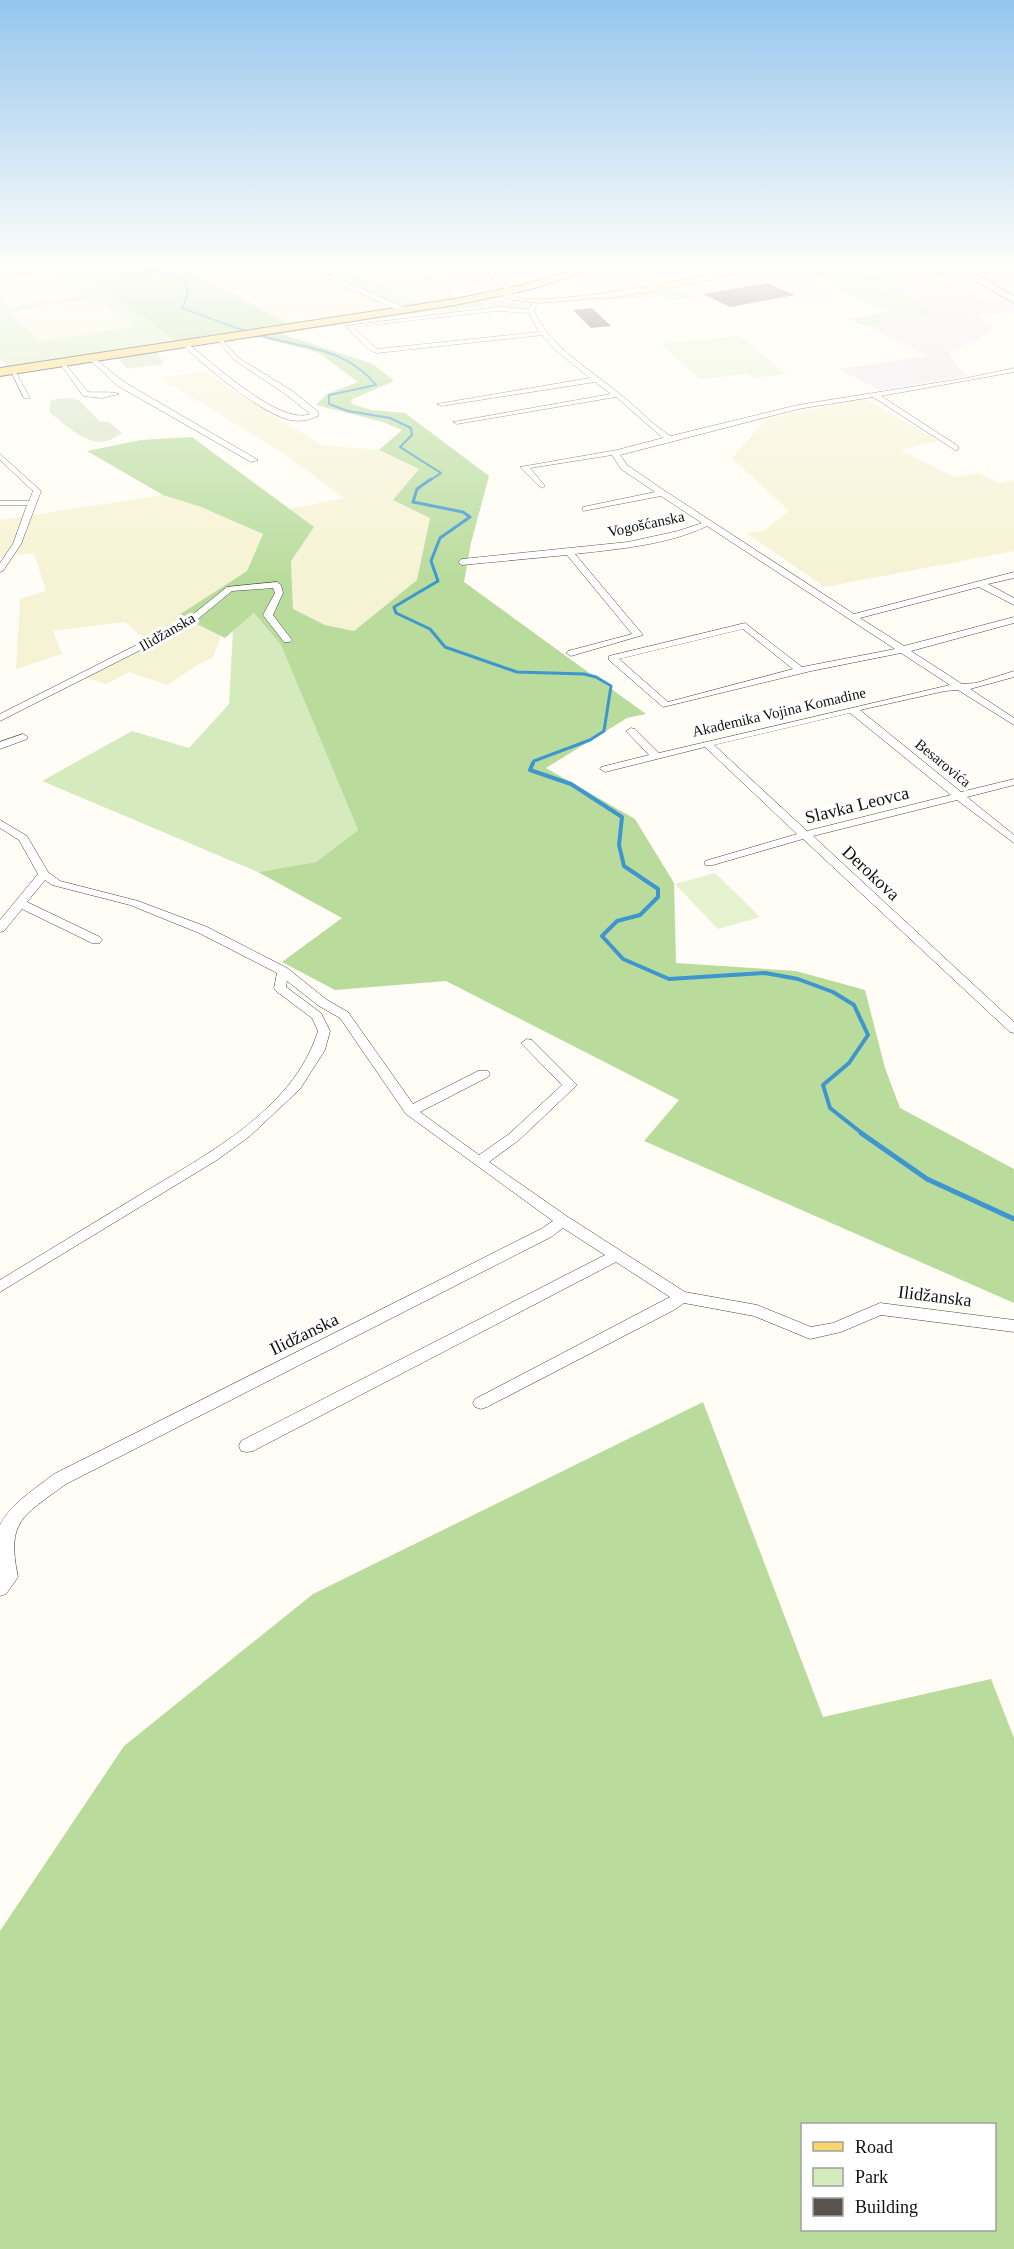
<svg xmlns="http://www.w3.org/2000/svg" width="1014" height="2249" font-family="Georgia,serif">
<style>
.industrial{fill:#eee6ef}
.farmland{fill:#f6f3d4}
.green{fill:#d5ebbd;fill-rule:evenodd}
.forest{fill:#b9dc9c;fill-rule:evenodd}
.cemetery{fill:#d9e3c4}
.pitch{fill:#e6f2cf}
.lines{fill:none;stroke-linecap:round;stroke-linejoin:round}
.stream-far3{stroke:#3f96cf;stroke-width:2}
.stream-far2{stroke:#3f96cf;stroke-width:3}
.stream-far1{stroke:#3f96cf;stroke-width:4}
.stream{stroke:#3f96cf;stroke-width:5}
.building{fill:#5a524d}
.minor-casing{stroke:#444;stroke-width:1}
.tertiary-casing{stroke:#444;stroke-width:2}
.secondary-casing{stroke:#333;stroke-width:1}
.primary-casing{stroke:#222;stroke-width:2}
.minor{fill:#fff;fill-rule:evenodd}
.tertiary{fill:#fff;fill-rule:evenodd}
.secondary{fill:#fff6b0;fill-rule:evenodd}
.primary{fill:#f9d66b;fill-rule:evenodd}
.labels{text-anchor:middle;stroke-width:6;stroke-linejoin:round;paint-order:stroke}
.far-street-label{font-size:15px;fill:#111;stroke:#fff}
.street-label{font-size:18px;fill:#111;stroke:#fff}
</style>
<rect width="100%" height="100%" fill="#fffdf5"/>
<g class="industrial">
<path d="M428,263H476L505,288L489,292L469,281L446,283Z"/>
<path d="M984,263H1014V283L996,285L967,269L975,268Z"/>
<path d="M925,273L990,300L1005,298L1014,304V311L974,315L995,325L978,340L949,353L955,364L967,376L880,390L838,369L928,356L868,327L933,314L872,284Z"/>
</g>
<g class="farmland">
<path d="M216,263H290L394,308L293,326L185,269Z"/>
<path d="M326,263H400L435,283L449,297L416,303Z"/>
<path d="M51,272L86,295L6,307L0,300V279Z"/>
<path d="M98,298L137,326L41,342L9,311Z"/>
<path d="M203,371L321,445L379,450L420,469L430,518L417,580L354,631L325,625L293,610L291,561L309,528L289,509L344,498L286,455L161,378Z"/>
<path d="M863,398L939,441L900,450L953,477L980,473L999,483L1014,480V551L825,587L746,533L765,530L789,511L732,458L766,419Z"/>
<path d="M163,495L201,507L263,534L247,571L180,615L221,636L213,657L194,667L168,685L129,672L106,684L79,676L153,646L125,622L53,631L62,654L16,669L20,599L46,591L34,553L0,557V520Z"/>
</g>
<g class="green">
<path d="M0,263H86L122,279L97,284L176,341L7,367L0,358V300L6,307L85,295L51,272L0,279ZM98,298L136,326L41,342L9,312Z"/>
<path d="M116,263H216C198,267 181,273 164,263L124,271Z"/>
<path d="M290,263H326L416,302L449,297L435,283L400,263H406L443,284L457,299L394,308Z"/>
<path d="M900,263H939L963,274L936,278L925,273L873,283L933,309L927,311L935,314L868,327L850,319L887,312L836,290L843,288L804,269L825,265L857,277L908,267Z"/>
<path d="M675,287L695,298L667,300L663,296L596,302L593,299Z"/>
<path d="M493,300L528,303L519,308L490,306L348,321Z"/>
<path d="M254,613L281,645L358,830L316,862L258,872L42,781L132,731L189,748L229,704L233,631Z"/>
</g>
<g class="forest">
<path d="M86,263H116L124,271L164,263L174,269H185L293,326L282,334L373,364L394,381L351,400L352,404L371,410L405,413L489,476L471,543L464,582L646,714L627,718L546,768L635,819L674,883L676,963L796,971L865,990L885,1068L900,1108L1014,1169V1303L644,1141L679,1100L446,981L335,990L282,962L342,918L258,872L316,862L358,830L281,645L254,613L225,638L179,615L247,571L263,534L201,507L163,495L87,451L141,440L192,437L314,527L291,561L293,609L325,625L354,631L417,580L430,518L393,500L419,469L379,450L402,430L383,422L316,405L327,394L358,382L319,353L242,332L176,341L96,283L121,279Z"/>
<path d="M703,1402L823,1717L991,1679L1014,1738V2249H0V1931L124,1746L313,1594ZM802,2124H994V2230H802Z"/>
</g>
<g class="cemetery">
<path d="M156,351L164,364L127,369L117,357Z"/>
<path d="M66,398L79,400L99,421L109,422L122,433C114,438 108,442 99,442C83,441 60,422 49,411L51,400Z"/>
</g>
<g class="pitch">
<path d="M739,336L787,374L753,378L748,374L700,379L660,344Z"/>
<path d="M715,873L760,917L718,929L675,884Z"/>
</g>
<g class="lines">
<path class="stream-far3" d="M127,263L184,281L188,294L182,308C209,318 237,329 265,337C306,348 347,349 376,385L329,395V404L348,411L390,418L411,428L412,435L400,447L441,473L429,481"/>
<path class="stream-far2" d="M431,479L417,489L413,502L463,512L470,517L440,538L431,561L438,581L394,607L396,613L430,629L445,647L517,672L584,674L596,677L611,686L604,731L590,740L534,761L533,764"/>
<path class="stream-far1" d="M533,763L530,770L571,784L622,817L619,845L624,866L658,889V897L640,915L617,921L602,936L623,959L669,979L765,973L798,979L833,992L854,1005L868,1035L849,1063L823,1085L830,1108L863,1134"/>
<path class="stream" d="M861,1133L927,1179L1014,1219"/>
</g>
<g class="building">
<path d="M767,283L795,295L730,307L703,294Z"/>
<path d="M592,308L611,326L591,328L573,310Z"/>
</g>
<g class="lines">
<g class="minor-casing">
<g id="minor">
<path d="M294,263H302L411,310L408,312L395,309Z"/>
<path d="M477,263H484L512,290V292H508Z"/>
<path d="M528,263H535L559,280L554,281Z"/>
<path d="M532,302L537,303L534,311C552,349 590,369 621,395C638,408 652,425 671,436L798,405L967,378L1014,368V372L881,396L958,446V450H955L873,397L798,409L620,455L627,465L665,491L854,614L1014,572V578L988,584L1014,598V605L979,587L860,618L904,646L1014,617V623L911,651L962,684L976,683L1014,671V677L970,689L1014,718V725L958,690L945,691L860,710L961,792L1014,779V785L967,797L1014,835V843L957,800L813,836L1014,1022V1033L1010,1032L803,839L713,865H705V861L797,834L705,747L605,772L600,769L601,767L649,755L626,731L631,728L635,729L659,753L950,685L901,653L811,671L663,707L609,660V656L745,623L802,667L895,649L707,526C668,545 618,549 575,554L643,635L571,656L566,653L568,651L632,634L567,555L462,565L458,562L462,559L628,542L678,531L702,523L661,496L583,511V507L655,492L621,469L612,455L530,468L545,486L541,488L520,467L617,450L663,438L616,397L457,424L453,422L611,394L595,382L441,406L437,404L590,378L555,350L542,335L377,353L371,351L345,326L497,307L529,309ZM497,311L529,313L539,332L377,349L353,327ZM743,629L793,669L668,702L619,659ZM850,713L951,795L807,831L714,745Z"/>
<path d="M220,337L237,357L294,392L318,412V416C309,420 300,422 290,420C260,413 204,366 182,344L187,343C212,362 280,426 310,414L288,396L233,359L217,339Z"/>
<path d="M90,358H94L124,382L258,460L251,462L118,386L90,360Z"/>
<path d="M63,361L88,392C96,393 113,391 119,394L102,398L83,396L60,363Z"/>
<path d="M10,369H14L30,398H24Z"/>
<path d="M0,454L41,491L21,544L3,571L0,572V563L13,544L27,505H0V501H29L33,491L0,460Z"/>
<path d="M277,582L281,585L283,593L273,615L292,640L290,642H284L263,615L275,593L273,588L232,591L192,624L0,721V714L186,620L227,587Z"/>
<path d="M23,734L28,737L27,739L0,749V742Z"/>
<path d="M0,820L27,836L48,872L60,881L138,901L207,927L287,968L327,1000L348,1012L413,1104L478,1071H488L490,1074L488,1077L420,1112L479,1155L509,1134L562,1085L521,1043L527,1039L532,1040L577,1085L519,1140L489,1162L568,1217L685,1292L757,1305L811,1327L833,1323L880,1303L1014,1320V1332L881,1315L841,1332L810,1339L754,1316L684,1303L674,1310L487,1407L481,1409L475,1407L473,1403L475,1399L670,1297L616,1262L253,1451L247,1452L241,1451L239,1446L241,1441L605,1255L563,1228L551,1237L66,1484C23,1516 6,1520 18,1577L6,1594L0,1596V1525C11,1503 35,1489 54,1474L541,1229L553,1221L406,1114L340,1018L319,1006L287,981L286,987L321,1013L330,1031L325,1050L300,1089L250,1136L217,1160L0,1292V1280C44,1253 89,1226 133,1199C200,1158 293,1112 318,1031L312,1018L276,991L274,988L277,973L199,933L130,905L52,885L45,880L27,902L100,937L102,940L100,943H92L22,909L4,931L0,932V920L38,874L19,840L0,828Z"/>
</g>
</g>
<g class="tertiary-casing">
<path id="tertiary" d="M945,263H955L1014,296V303Z"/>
</g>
<g class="secondary-casing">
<path id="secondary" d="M765,263H782L701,282L624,296L540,303L505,299L501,292L506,289C509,290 510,293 512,295C533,312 731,271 765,263Z"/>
</g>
<g class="primary-casing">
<path id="primary" d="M599,263H615L528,290L455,305L0,376V368L455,299L522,285Z"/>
</g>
<use href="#minor" class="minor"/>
<use href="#tertiary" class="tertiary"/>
<use href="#secondary" class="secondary"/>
<use href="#primary" class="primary"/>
</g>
<linearGradient id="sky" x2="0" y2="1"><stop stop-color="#95c6ee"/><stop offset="0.46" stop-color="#fffefa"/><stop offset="1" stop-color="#fffefa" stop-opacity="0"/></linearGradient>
<rect width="1014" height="578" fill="url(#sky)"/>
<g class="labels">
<g class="far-street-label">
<text transform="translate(646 524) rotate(-12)" y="5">Vogošćanska</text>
<text transform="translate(167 632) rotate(-30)" y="5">Ilidžanska</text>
<text transform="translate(779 712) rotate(-13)" y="5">Akademika Vojina Komadine</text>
<text transform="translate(943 763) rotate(39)" y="5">Besarovića</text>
</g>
<g class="street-label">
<text transform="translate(857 805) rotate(-14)" y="6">Slavka Leovca</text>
<text transform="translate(871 873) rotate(43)" y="6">Derokova</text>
<text transform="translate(935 1296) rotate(7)" y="6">Ilidžanska</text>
<text transform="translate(304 1334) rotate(-26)" y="6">Ilidžanska</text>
</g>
</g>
<rect x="801" y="2123" width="195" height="108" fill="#ffffff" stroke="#a0a0a0" stroke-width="1.5"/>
<rect x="813" y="2142" width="30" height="9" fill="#f9d66b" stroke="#a0a0a0" stroke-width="1.5"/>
<text x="855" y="2153" font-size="18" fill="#111111">Road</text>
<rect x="813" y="2168" width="30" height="18" fill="#d5ebbd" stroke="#a0a0a0" stroke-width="1.5"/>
<text x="855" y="2183" font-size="18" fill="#111111">Park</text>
<rect x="813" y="2198" width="30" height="18" fill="#5a524d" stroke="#a0a0a0" stroke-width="1.5"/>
<text x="855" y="2213" font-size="18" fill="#111111">Building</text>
</svg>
